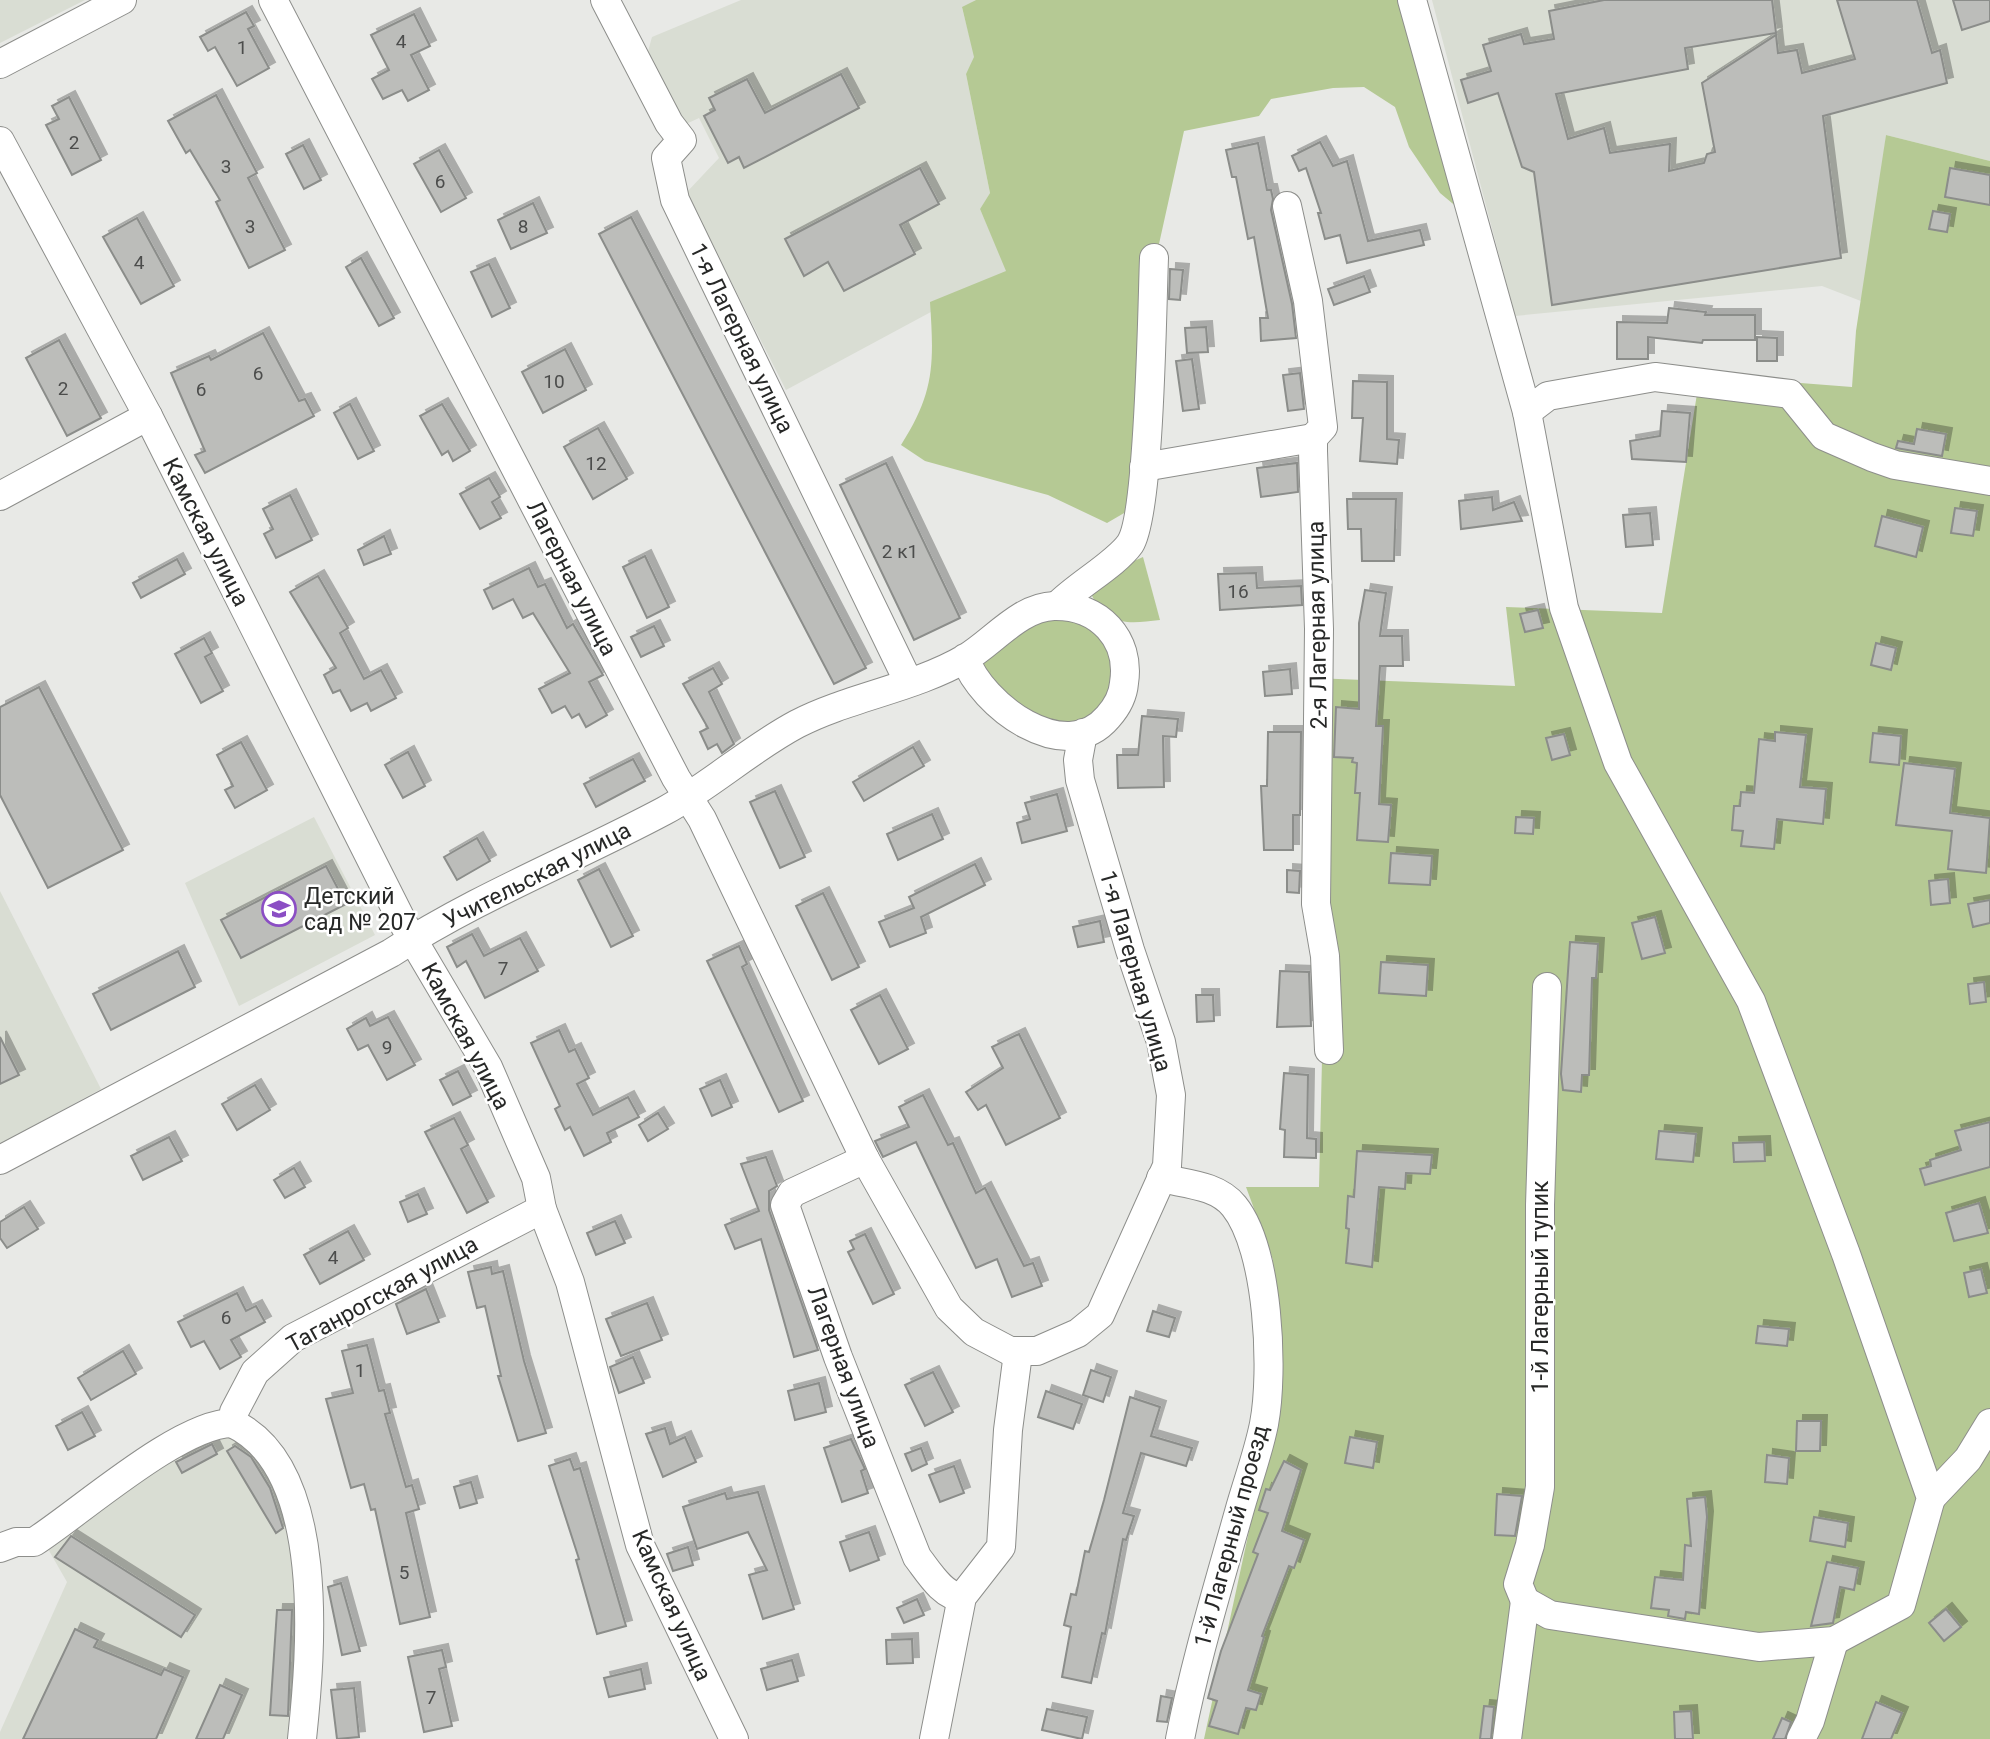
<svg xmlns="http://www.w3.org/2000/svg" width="1990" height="1739" font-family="Roboto,sans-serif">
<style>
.built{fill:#d9ddd3}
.green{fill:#b5c994}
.building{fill:#bcbdba;stroke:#8b8d8a;stroke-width:2;filter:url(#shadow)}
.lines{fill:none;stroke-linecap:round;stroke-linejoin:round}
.minor-casing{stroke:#8d8e8b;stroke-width:30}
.minor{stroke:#fff;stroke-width:28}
.labels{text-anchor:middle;stroke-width:5;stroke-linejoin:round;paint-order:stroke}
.number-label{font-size:19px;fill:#4c4d4c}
.street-label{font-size:23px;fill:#272827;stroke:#fff}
.poi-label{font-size:23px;fill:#272827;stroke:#fff;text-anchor:start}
</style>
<defs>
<filter id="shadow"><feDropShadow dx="6" dy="-6" stdDeviation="0" flood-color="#0004"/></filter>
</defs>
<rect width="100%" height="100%" fill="#e8e9e6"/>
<g class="built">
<path d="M0,0H85L0,43Z"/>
<path d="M741,0H976L962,8L975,57L966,74L990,193L980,209L1007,271L786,390L686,193L719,158L699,118L686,124L650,68L647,55L652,37Z"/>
<path d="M1432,0H1990V161L1886,135L1866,303L1822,286L1515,316Z"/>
<path d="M314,817L375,935L239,1006L185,883Z"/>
<path d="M0,891L101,1089L0,1144Z"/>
<path d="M231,1431L272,1470L304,1570L295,1739H0V1732L67,1582L48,1549L175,1447Z"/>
</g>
<g class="green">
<path d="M976,0H1405L1464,213L1440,193L1409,147L1395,107L1364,87L1333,88L1271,99L1259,116L1184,131L1159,244L1150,256L1131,509L1107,523L1048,495L925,461L901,445C935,392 934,363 930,302L1006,271L980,209L990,193L966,74L974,57L962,7Z"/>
<path d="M1886,135L1990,161V1739H1204L1275,1411L1273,1260L1246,1187H1319L1322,1060L1313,678L1515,686L1506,607L1662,613L1700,375L1852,387L1856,331Z"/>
<path d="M1143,557L1160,620C1127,624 1107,626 1091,594L1125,565Z"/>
<path d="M1067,618L1106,636L1118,686L1095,720L1063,727L1011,705L981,664L1022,625Z"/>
</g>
<g class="building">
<path d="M1604,0H1772L1776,33L1685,48L1688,69L1556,94L1568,139L1604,128L1610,153L1670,144L1669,171L1704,163L1707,154L1715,152L1702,83L1776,35L1778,53L1797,50L1802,73L1855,59L1837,0H1917L1932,53L1940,50L1947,83L1823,116L1841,258L1552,305L1534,172L1522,167L1498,93L1468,103L1461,80L1491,71L1483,45L1521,34L1524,44L1554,39L1549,11Z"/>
<path d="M1953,0H1990V21L1962,30Z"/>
<path d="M246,12L254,26L248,29L269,68L237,86L215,47L208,51L200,37Z"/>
<path d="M414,14L430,46L411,55L429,90L408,101L402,90L383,99L372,79L389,70L371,35Z"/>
<path d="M841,74L859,108L744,168L739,157L728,163L704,116L715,110L709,98L747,79L765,113Z"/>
<path d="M216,95L257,173L248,178L285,250L249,268L216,202L220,200L190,150L186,153L168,121Z"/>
<path d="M69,97L101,160L72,175L46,125L59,119L52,106Z"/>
<path d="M1320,142L1333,166L1347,161L1368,241L1420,230L1424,245L1347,263L1340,235L1325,239L1318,213H1321L1306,168L1299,171L1292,156Z"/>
<path d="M1258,143L1267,190H1271L1273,199L1271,210L1292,304L1296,338L1261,341L1260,318H1268L1254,237L1248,239L1236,177H1232L1226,150Z"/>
<path d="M303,145L321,180L304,189L286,154Z"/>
<path d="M439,150L466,198L441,212L414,164Z"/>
<path d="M920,168L939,204L900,225L915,254L844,291L828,262L804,276L785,239Z"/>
<path d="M1950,168L1990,175V205L1945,197Z"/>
<path d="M533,203L547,233L511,249L498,220Z"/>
<path d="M1933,211L1950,214L1947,232L1929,229Z"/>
<path d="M631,217L866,668L834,684L599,234Z"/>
<path d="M137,218L174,286L141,304L103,237Z"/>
<path d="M361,258L394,318L379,326L346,267Z"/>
<path d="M489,264L510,308L492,317L471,272Z"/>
<path d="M1170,269L1183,270L1180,300L1169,299Z"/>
<path d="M1364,276L1370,292L1334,305L1328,289Z"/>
<path d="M1669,308L1706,312L1705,315H1755V340H1703L1702,343L1648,337V359H1617V322L1667,323Z"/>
<path d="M1206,327L1208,352L1187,353L1185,328Z"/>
<path d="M263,333L299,401L305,399L314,416L205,473L195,455L205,451L171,373L209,356L211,360Z"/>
<path d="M1757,337L1777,338V361H1757Z"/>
<path d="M59,340L101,418L67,436L26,358Z"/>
<path d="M565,349L586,390L543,413L522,372Z"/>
<path d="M1192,359L1199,409L1183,411L1176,361Z"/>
<path d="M1300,373L1304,409L1288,411L1283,375Z"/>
<path d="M1353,381L1387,382V439L1399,440L1397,464L1360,461L1363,418H1352Z"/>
<path d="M350,404L374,451L358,459L334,413Z"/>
<path d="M442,404L470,451L453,461L448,451L442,455L420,416Z"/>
<path d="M1662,411L1690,413L1686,462L1632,459L1630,441L1660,436Z"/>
<path d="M598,428L627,479L593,499L564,447Z"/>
<path d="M1917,429L1946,434L1942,456L1896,448L1898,441L1914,444Z"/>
<path d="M886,463L960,618L914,640L840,485Z"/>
<path d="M1297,463L1298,492L1261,497L1257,468Z"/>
<path d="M489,478L500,497L492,502L501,518L480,529L460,494Z"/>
<path d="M290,495L312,540L276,558L264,534L273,529L263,509Z"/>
<path d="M1492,497L1493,510L1514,502L1522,521L1461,529L1459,501Z"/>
<path d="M1347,499H1396L1394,561H1362L1361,529H1348Z"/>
<path d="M1955,508L1977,511L1973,536L1951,533Z"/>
<path d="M1650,513L1653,545L1626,547L1623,515Z"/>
<path d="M1882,516L1923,527L1916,557L1875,546Z"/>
<path d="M384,536L391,554L364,565L358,550Z"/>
<path d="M645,556L669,607L647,618L623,567Z"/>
<path d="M177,559L185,574L141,598L133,583Z"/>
<path d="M529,568L538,587L545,584L567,628L573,624L603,675L589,682L607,715L586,727L579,714L572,718L565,706L552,713L539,689L570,673L533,613L523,618L513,599L493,609L484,590Z"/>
<path d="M1256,573L1257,588L1301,586L1302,605L1220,610L1218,574Z"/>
<path d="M318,576L348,628L340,633L364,679L381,670L396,698L371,711L367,703L351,711L340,690L333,693L324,675L336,668L290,592Z"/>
<path d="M1365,590L1386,593L1380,636H1402L1403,666H1380L1376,726H1383L1379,804L1391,805L1388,842L1357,840L1360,793H1355L1357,763L1352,762L1353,758L1334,757L1336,707L1359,709V623Z"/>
<path d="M1538,610L1543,628L1525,632L1520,614Z"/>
<path d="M654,626L664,646L641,657L631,637Z"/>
<path d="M204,638L212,653L205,657L223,691L201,703L175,654Z"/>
<path d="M1876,643L1896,648L1891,670L1871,665Z"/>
<path d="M713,668L722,684L709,692L734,744L722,753L717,744L708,749L700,732L708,728L683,684Z"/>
<path d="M1290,669L1292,694L1265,696L1263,672Z"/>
<path d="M39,687L123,850L48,888L0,795V707Z"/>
<path d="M1142,716L1178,719L1176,737L1163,736L1164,787L1118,788L1117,755H1138Z"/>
<path d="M1268,732H1301L1300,815H1293V850H1264L1261,786H1267Z"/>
<path d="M1775,732L1806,735L1800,787L1826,789L1823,824L1777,819L1774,849L1741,846L1743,831L1732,830L1734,806H1740L1741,792L1754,793L1759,739L1775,741Z"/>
<path d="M1873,733L1901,736L1899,765L1870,762Z"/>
<path d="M1564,734L1570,755L1552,760L1546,738Z"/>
<path d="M241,742L267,790L235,808L225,790L233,786L217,755Z"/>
<path d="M913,747L924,766L864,801L853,782Z"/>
<path d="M408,752L425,786L403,798L385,765Z"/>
<path d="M633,759L645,781L596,807L584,784Z"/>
<path d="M1904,763L1955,769L1950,813L1990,818L1986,873L1948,869L1952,831L1896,825Z"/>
<path d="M775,791L805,857L780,868L750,802Z"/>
<path d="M1057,794L1067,831L1022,843L1017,823L1030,819L1025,803Z"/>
<path d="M932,814L943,839L898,860L887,834Z"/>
<path d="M1516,817L1534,818L1533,834L1515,833Z"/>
<path d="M477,838L490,861L457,880L444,857Z"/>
<path d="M1391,853L1432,856L1430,885L1389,883Z"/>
<path d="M975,864L985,885L921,917L926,933L890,947L879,922L914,908L909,897Z"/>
<path d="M326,866L346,904L241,958L221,920Z"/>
<path d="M599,869L633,936L611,947L578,880Z"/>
<path d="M1287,870L1300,871L1299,893L1287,892Z"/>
<path d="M1948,879L1950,903L1931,905L1929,881Z"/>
<path d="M823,893L859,967L832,980L796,906Z"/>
<path d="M1990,900V923L1973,927L1968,904Z"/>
<path d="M1655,917L1665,953L1642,959L1632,923Z"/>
<path d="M1100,921L1104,942L1078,947L1073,927Z"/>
<path d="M472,934L484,956L520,938L538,971L485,998L466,961L457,967L447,947Z"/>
<path d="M1570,942L1598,944L1596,978H1592L1589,1075H1582L1581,1092L1563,1090L1561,1074Z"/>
<path d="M739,946L747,964L742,967L803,1101L779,1112L707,961Z"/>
<path d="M178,951L195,987L111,1030L93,994Z"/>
<path d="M1381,962L1428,965L1426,996L1379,993Z"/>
<path d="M1280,971L1309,972L1311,1026L1277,1027Z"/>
<path d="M1984,982L1986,1002L1970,1004L1968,984Z"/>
<path d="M880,995L908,1049L879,1064L851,1010Z"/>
<path d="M1196,995H1213L1214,1021L1197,1022Z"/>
<path d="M388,1017L415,1065L387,1080L368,1045L358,1050L347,1029L366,1018L370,1026Z"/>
<path d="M559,1030L569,1052L575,1049L589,1078L577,1084L593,1115L628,1097L639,1117L607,1133L611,1142L584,1156L570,1127L565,1130L555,1109L560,1106L531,1043Z"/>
<path d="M1019,1034L1060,1118L1006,1145L986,1105L978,1110L966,1092L1003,1068L992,1047Z"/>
<path d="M0,1037L19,1075L0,1084Z"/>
<path d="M458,1071L471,1096L453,1105L440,1080Z"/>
<path d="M1284,1073L1308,1075L1307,1138L1316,1139V1158L1284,1157L1285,1130L1280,1129Z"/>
<path d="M720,1080L732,1107L712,1116L700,1089Z"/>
<path d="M255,1085L270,1110L237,1130L222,1104Z"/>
<path d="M923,1095L948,1145L953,1143L976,1193L985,1188L1024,1266L1033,1263L1042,1286L1012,1297L997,1259L976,1268L916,1142L883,1157L875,1141L909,1127L899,1107Z"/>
<path d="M658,1113L668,1129L648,1141L639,1125Z"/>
<path d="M454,1118L468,1145L461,1149L488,1202L467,1213L425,1132Z"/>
<path d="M1990,1122V1167L1925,1185L1920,1169L1931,1166L1930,1160L1961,1150L1955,1131Z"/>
<path d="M1659,1131L1696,1134L1693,1162L1656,1159Z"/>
<path d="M169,1137L182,1161L143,1180L131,1156Z"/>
<path d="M1764,1142L1765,1161L1734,1162L1733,1143Z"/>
<path d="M1357,1151L1432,1155L1430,1174L1406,1173L1405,1189L1379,1187L1372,1267L1346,1263L1349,1229L1346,1228L1348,1196L1354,1197Z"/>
<path d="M766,1157L777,1186L769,1191V1210L818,1350L794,1357L761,1239L735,1249L725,1225L759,1211L741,1164Z"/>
<path d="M294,1168L305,1187L285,1198L274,1180Z"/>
<path d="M418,1194L427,1214L408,1222L400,1202Z"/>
<path d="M1979,1203L1988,1233L1954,1241L1946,1213Z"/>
<path d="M24,1207L38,1229L7,1248L0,1238V1222Z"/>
<path d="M615,1221L625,1243L596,1255L587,1233Z"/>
<path d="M348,1231L364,1260L320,1284L304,1255Z"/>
<path d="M865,1234L894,1294L873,1304L848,1252L854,1249L850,1241Z"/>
<path d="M491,1267L492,1274L503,1271L524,1361L546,1433L518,1441L498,1376H501L485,1306L477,1308L468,1272Z"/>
<path d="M1981,1269L1987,1293L1969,1297L1964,1273Z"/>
<path d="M426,1289L439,1322L407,1334L396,1304Z"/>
<path d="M237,1293L246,1311L256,1306L265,1322L231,1340L241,1357L220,1369L204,1341L191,1347L178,1322Z"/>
<path d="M647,1303L662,1340L621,1356L606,1319Z"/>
<path d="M1153,1311L1175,1318L1169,1337L1147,1331Z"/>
<path d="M1758,1326L1789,1329L1787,1346L1756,1343Z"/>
<path d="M367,1345L379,1391L384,1390L390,1413L385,1414L406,1487L412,1485L419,1509L406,1513L430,1617L400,1624L375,1509L371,1510L364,1484L351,1488L326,1399L353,1393L342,1351Z"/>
<path d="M123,1351L136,1374L91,1400L78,1378Z"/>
<path d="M633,1357L644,1383L619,1393L610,1367Z"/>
<path d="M1091,1370L1111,1377L1103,1402L1083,1395Z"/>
<path d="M933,1372L953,1412L925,1426L905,1385Z"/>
<path d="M819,1383L826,1412L795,1420L788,1391Z"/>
<path d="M1046,1391L1082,1404L1073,1429L1038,1417Z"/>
<path d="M1130,1397L1160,1407L1151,1436L1192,1448L1186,1466L1141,1453L1123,1513L1134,1516L1126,1540L1123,1539L1105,1634L1102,1633L1091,1683L1062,1677L1071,1627L1064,1625L1071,1594L1076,1595L1085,1551L1089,1552L1104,1500Z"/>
<path d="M82,1412L95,1436L68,1450L56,1426Z"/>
<path d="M1797,1421H1821L1820,1451H1796Z"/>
<path d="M665,1428L670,1444L685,1437L696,1462L663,1477L646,1434Z"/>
<path d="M1350,1437L1377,1442L1373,1468L1345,1463Z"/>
<path d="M851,1439L865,1469L861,1471L868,1493L842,1502L824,1448Z"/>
<path d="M212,1444L217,1454L182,1473L176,1462Z"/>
<path d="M235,1446L251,1457L270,1488L283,1528L276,1533L227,1451Z"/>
<path d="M921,1448L927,1464L912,1471L905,1454Z"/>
<path d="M1767,1455L1789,1458L1787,1484L1765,1482Z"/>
<path d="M570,1459L574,1470L580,1468L626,1626L597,1634L576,1560L579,1559L549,1466Z"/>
<path d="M1284,1461L1301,1470L1282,1531L1304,1540L1294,1568L1289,1566L1262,1636L1264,1637L1248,1690L1261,1694L1256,1710L1246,1708L1238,1734L1209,1726L1217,1701L1208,1698L1221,1651L1258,1554L1253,1552L1268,1513L1259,1510L1266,1489L1270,1490Z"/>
<path d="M954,1466L964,1493L940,1502L929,1475Z"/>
<path d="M471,1482L477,1503L460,1508L454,1487Z"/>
<path d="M758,1492L794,1609L763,1619L749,1575L767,1570L748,1532L697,1549L683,1507L725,1493L727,1499Z"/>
<path d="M1497,1494L1522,1496L1515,1536L1495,1535Z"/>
<path d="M1705,1497L1707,1517L1699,1614L1686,1612L1685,1619L1668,1616L1669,1610L1651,1608L1655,1577L1683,1580L1685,1545L1691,1546L1687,1499Z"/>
<path d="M1814,1517L1848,1523L1845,1547L1810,1541Z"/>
<path d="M869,1532L879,1560L850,1571L840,1542Z"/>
<path d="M71,1536L195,1615L181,1637L55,1557Z"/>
<path d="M688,1547L693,1565L673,1571L667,1554Z"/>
<path d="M1827,1562L1858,1568L1854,1590L1840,1587L1833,1623L1811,1626Z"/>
<path d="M341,1583L360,1651L342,1655L328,1587Z"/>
<path d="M917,1599L924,1615L904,1623L897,1608Z"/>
<path d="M1946,1609L1961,1627L1944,1641L1929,1623Z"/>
<path d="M277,1610H292L288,1716L270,1715Z"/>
<path d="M75,1629L98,1640L94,1647L161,1675L164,1669L183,1677L156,1739H23Z"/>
<path d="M912,1639L913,1663L887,1664L886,1640Z"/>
<path d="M442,1650L446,1667L439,1669L452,1726L424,1732L408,1657Z"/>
<path d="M792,1660L798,1681L767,1690L761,1669Z"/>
<path d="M641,1669L645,1689L609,1697L604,1678Z"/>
<path d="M220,1685L242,1695L223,1739H196Z"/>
<path d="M354,1688L359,1737L337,1739L331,1690Z"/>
<path d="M1161,1696L1172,1698L1167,1722L1157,1721Z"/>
<path d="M1876,1702L1902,1713L1891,1739H1862Z"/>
<path d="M1484,1706L1494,1707L1491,1739H1480Z"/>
<path d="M1047,1709L1087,1717L1082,1739L1042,1730Z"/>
<path d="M1691,1711L1693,1739H1675L1674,1712Z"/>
<path d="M1782,1718L1791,1722L1785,1739H1773Z"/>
</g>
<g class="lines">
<g class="minor-casing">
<g id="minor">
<path d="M273,0L676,778L702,819L865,1159L949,1308L974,1332L1010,1351H1037L1078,1333L1100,1315L1167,1166L1171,1095L1161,1042L1130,950L1080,780L1078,760L1083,733"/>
<path d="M605,0L669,123L682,140L666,158L675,200L908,681"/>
<path d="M1412,0L1527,412L1564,608L1618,763L1751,1001L1846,1254L1931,1498L1901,1605L1834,1641L1759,1647L1550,1615L1525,1601L1507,1739"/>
<path d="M0,64L122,0"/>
<path d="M0,141L148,416L403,923L488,1067L536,1178L542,1209L570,1282L640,1545L734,1739"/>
<path d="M1287,206L1308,301L1323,427L1313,438V451L1319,629L1316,904L1325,956L1329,1050"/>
<path d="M1527,412L1548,396L1655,377L1790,394L1824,436L1872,457L1895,465L1990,481"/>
<path d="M1144,467L1313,438"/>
<path d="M0,496L148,416"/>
<path d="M1057,606C1076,586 1116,564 1130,544C1150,514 1152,306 1154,258"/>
<path d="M865,1159L792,1193L785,1205L838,1357L917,1557C928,1571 943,1597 962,1597"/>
<path d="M0,1160L391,953C477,897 574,859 664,811C710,786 750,749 797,724C849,697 915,688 966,658C994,641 1020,607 1054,606C1099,605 1131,639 1124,683C1123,696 1116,708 1108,717C1065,768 981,705 965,658"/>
<path d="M1161,1178C1186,1184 1217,1185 1234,1206C1269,1249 1274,1372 1264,1424C1258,1454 1247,1483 1239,1512C1218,1587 1195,1662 1180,1739"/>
<path d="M232,1423C328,1467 311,1654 302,1739"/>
<path d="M1931,1498L1968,1459L1990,1423"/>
<path d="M0,1548L16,1542H34C82,1511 179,1424 232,1423L234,1412L255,1372L293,1338L542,1209"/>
<path d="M1525,1601L1518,1584L1530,1545L1540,1487V1205L1547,987"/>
<path d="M934,1739L962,1597L1001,1547L1008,1430L1018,1353"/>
<path d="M1801,1739L1810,1721L1834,1641"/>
</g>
</g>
<use href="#minor" class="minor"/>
</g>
<defs>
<g id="school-ring" transform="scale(1.75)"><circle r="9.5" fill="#fff" stroke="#8b4ec4" stroke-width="1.5"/><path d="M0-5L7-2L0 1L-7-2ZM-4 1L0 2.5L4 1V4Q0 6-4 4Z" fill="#8b4ec4"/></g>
</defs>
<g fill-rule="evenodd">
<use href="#school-ring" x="279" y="909"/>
</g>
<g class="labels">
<g class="number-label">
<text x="401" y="48">4</text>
<text x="242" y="54">1</text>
<text x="74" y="149">2</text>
<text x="226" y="173">3</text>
<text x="440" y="188">6</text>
<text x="250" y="233">3</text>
<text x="523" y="233">8</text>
<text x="139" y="269">4</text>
<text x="258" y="380">6</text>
<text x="554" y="388">10</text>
<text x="63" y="395">2</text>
<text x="201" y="396">6</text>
<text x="596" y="470">12</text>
<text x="900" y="558">2 к1</text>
<text x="1238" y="598">16</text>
<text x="503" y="975">7</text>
<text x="387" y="1054">9</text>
<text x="333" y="1264">4</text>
<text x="226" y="1324">6</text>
<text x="360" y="1377">1</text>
<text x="404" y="1579">5</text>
<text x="431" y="1704">7</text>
</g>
<g class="street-label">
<text transform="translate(742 338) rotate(64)" y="8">1-я Лагерная улица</text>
<text transform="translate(206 532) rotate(63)" y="8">Камская улица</text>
<text transform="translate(572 578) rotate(63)" y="8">Лагерная улица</text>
<text transform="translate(1317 625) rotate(-91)" y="8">2-я Лагерная улица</text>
<text transform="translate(537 875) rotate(-27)" y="8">Учительская улица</text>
<text transform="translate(1136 971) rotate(74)" y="8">1-я Лагерная улица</text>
<text transform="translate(466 1036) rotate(62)" y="8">Камская улица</text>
<text transform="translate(1540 1287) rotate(-90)" y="8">1-й Лагерный тупик</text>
<text transform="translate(382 1294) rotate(-29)" y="8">Таганрогская улица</text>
<text transform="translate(844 1367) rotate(70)" y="8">Лагерная улица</text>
<text transform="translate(1231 1536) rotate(-75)" y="8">1-й Лагерный проезд</text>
<text transform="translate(672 1605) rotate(66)" y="8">Камская улица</text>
</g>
<g class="poi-label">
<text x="304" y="904">Детский<tspan x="304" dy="26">сад № 207</tspan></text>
</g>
</g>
</svg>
